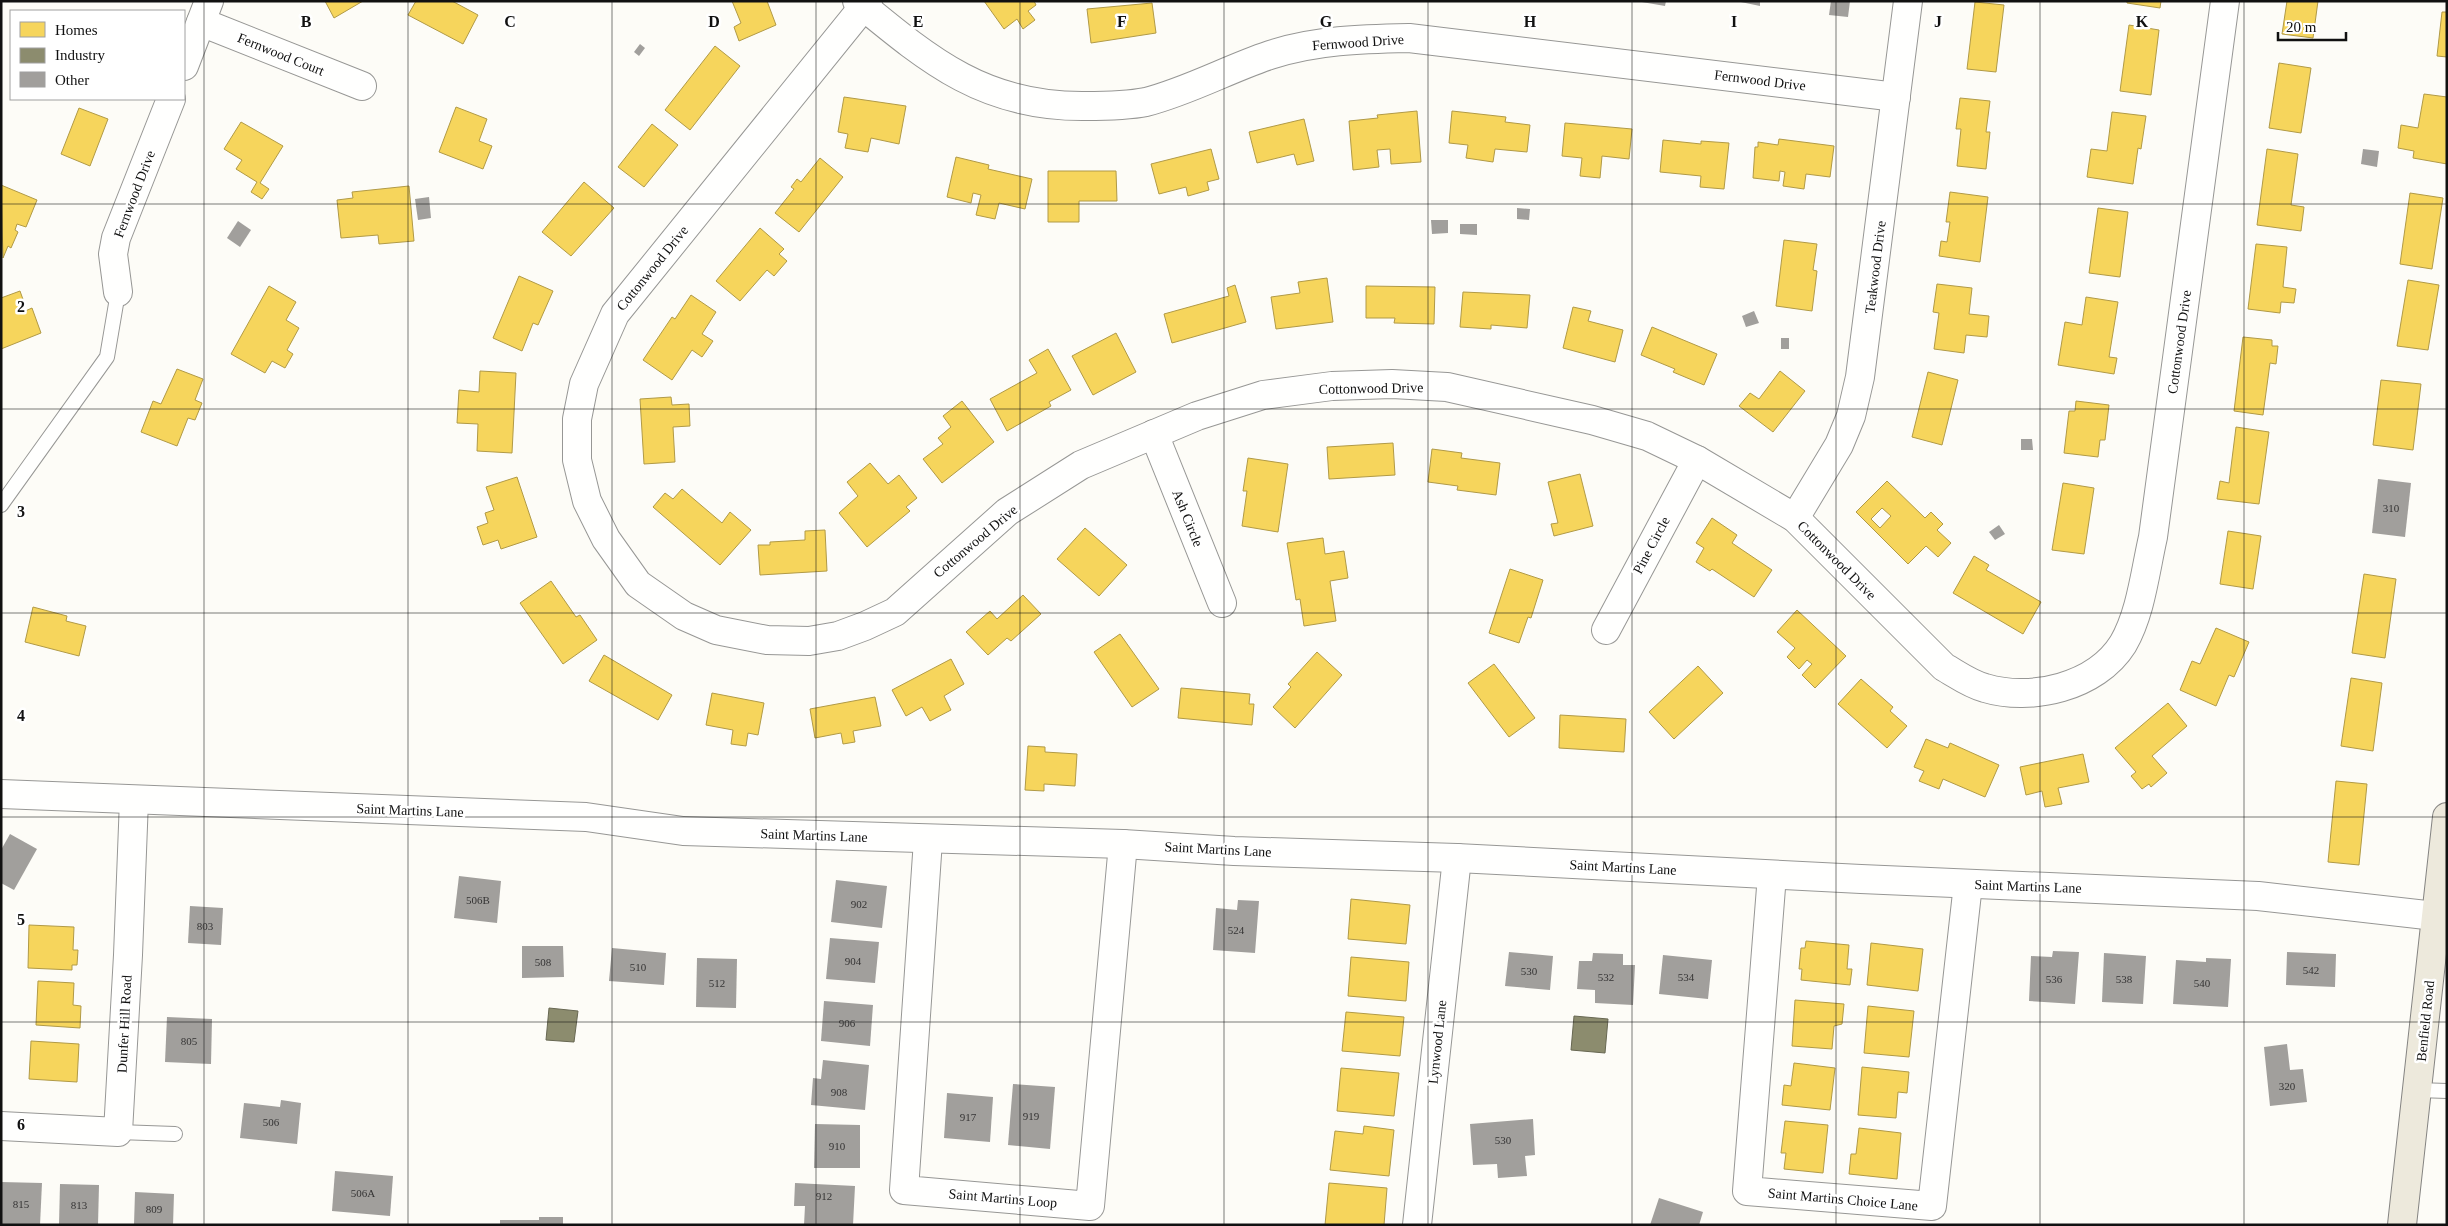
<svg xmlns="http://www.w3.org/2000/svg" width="2448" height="1226" font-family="Georgia,serif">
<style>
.homes{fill:#f6d55c;stroke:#b19a46;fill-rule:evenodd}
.industry{fill:#8c8c6e;stroke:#676752}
.building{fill:#a19f9c}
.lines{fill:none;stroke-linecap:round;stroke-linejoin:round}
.lane-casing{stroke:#979795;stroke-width:16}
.street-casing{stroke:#979795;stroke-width:30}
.primary-casing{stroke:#858482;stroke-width:30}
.lane{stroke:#fffffe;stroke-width:14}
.street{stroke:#fffffe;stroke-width:28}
.primary{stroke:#ede9dc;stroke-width:28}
.grid{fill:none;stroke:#111;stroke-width:1;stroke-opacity:0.55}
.labels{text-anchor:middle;stroke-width:5;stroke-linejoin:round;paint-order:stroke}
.number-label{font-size:11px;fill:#353434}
.street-label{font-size:14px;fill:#111;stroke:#fff}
.grid-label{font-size:16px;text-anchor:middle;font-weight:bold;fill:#111;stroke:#fff;stroke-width:5;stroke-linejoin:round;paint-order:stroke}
</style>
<rect width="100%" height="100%" fill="#fdfcf7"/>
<g class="homes">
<path d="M325,1H363L334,18Z"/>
<path d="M416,1H452L478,15L463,44L408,15Z"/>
<path d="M732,1H767L776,25L739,41L734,27L741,23Z"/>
<path d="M984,1H1034L1036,5L1028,11L1035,20L1023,29L1017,19L1004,29Z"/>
<path d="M2127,1H2161L2160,8L2127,3Z"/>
<path d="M2287,1H2318L2313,38L2282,34Z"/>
<path d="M1975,2L2004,5L1996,72L1967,69Z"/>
<path d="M1152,3L1156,33L1091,43L1087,9Z"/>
<path d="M2442,12H2447V57L2437,56Z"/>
<path d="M2129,25L2159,30L2151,95L2120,91Z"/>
<path d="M715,46L740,66L690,130L665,110Z"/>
<path d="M2279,63L2311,68L2301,133L2269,128Z"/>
<path d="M2424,94L2447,97V164L2413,158L2414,151L2398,148L2401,125L2418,128Z"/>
<path d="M844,97L906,106L899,144L871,138L868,152L845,148L848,134L838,132Z"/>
<path d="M1960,98L1990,101L1986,132H1990L1986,169L1957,166L1961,129H1956Z"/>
<path d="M456,107L487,119L479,141L492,146L483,169L439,152Z"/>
<path d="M79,108L108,119L90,166L61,154Z"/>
<path d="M1417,111L1421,162L1391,164L1390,149L1377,150L1379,167L1353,170L1349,121L1378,118L1377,115Z"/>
<path d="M1452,111L1506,117L1505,122L1530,125L1527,152L1495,149L1493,162L1466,158L1468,145L1449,143Z"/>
<path d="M2112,112L2146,116L2141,149L2138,148L2133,184L2087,177L2091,149L2107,151Z"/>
<path d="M1304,119L1314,161L1297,165L1294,154L1257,163L1249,132Z"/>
<path d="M241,122L283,146L260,183L269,189L262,199L251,192L257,182L236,169L242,160L224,149Z"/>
<path d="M1565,123L1632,129L1629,159L1602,156L1600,178L1580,176L1582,158L1562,156Z"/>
<path d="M652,124L678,145L644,187L618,167Z"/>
<path d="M1779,139L1834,146L1830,177L1806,174L1804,189L1783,186L1785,172L1780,171L1779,181L1753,178L1755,147H1758V142L1778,145Z"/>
<path d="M1663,140L1701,144V141L1729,143L1724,189L1700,187L1701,176L1660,172Z"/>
<path d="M1211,149L1219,179L1207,182L1209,190L1188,196L1186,187L1159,194L1151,164Z"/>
<path d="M2267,149L2298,154L2291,205L2304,207L2301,231L2257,225Z"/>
<path d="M956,157L989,165L988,169L1032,179L1025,209L999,203L995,219L976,215L981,195L973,193L971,203L947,197Z"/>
<path d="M820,158L843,177L799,232L775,213L794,189L791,187L797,179L801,182Z"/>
<path d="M1048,171H1116L1117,201H1079V222H1048Z"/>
<path d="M584,182L614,208L571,256L542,232Z"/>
<path d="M1,185L37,200L26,227L17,224L15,230L18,232L11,248L8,246L3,258Z"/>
<path d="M409,186L414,241L379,244L378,235L341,238L337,200L353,198L352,192Z"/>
<path d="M1950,192L1988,197L1980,262L1939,256L1941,241L1947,242L1950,222H1946Z"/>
<path d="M2410,193L2443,198L2432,269L2400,264Z"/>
<path d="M2098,208L2128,212L2120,277L2089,273Z"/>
<path d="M760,228L784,249L779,254L787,261L774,276L767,270L740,301L716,281Z"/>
<path d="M1784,240L1817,244L1813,270L1817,271L1812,311L1776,306Z"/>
<path d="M2256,244L2287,247L2283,287L2296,289L2294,303L2281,302L2280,313L2248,309Z"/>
<path d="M519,276L553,291L538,325L533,323L522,351L493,338Z"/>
<path d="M1327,278L1333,322L1276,329L1271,297L1300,293L1298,282Z"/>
<path d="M2408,280L2439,285L2428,350L2397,346Z"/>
<path d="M1937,284L1972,288L1969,314L1989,316L1987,337L1966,335L1964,353L1934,349L1939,313L1933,312Z"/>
<path d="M1235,285L1246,322L1172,343L1164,314L1229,296L1227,288Z"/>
<path d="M269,286L296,302L286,320L299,328L287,350L293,354L285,368L272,361L265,373L231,354Z"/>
<path d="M1366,286L1435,287L1434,324L1394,323L1395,318H1366Z"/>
<path d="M20,291L25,305L21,307L23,312L32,308L41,333L1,349V298Z"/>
<path d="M1463,292L1530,295L1527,328L1491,325V329L1460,327Z"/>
<path d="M691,295L716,312L702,334L713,341L702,357L692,350L672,380L643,360L672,317L675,319Z"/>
<path d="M2086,297L2118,302L2109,357L2117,358L2114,374L2058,365L2065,322L2082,325Z"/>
<path d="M1573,307L1591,311L1588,321L1623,330L1615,362L1563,348Z"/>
<path d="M1652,327L1717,354L1704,385L1673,372L1675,369L1641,355Z"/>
<path d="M1116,333L1136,372L1093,395L1072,356Z"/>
<path d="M2243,337L2272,340V346H2278L2276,364L2270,363L2263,415L2234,411Z"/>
<path d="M1048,349L1071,390L1049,402L1051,406L1007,431L990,399L1037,373L1029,360Z"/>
<path d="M177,369L203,379L195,400L202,403L195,420L188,418L177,446L141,432L153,401L161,404Z"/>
<path d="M480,371L516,373L512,453L477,451L478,424L457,423L459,390L479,392Z"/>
<path d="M1780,371L1805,391L1773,432L1739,406L1750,393L1759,399Z"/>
<path d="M1928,372L1958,380L1942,445L1912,437Z"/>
<path d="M2381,380L2421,384L2413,450L2373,445Z"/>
<path d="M671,397L672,405L689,404L690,426L673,427L675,462L644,464L640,399Z"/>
<path d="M962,401L994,442L942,483L923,459L943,444L938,438L951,427L943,416Z"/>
<path d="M2076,401L2109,405L2105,440H2100L2098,457L2064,453L2069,411H2075Z"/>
<path d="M2236,427L2269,432L2259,504L2217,499L2220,481L2229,483Z"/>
<path d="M1393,443L1395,475L1329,479L1327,447Z"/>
<path d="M1432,449L1462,453L1461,458L1500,463L1496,495L1457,490L1458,486L1428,482Z"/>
<path d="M1248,458L1288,464L1278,532L1242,526L1247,491H1243Z"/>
<path d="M870,463L888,484L899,475L917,498L906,507L910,511L867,547L839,513L858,496L847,482Z"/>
<path d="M1580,474L1593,526L1554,536L1551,524L1558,523L1548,482Z"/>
<path d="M517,477L537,537L501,549L498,540L483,545L477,527L488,523L485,513L494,510L486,487Z"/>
<path d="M1887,481L1925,518L1931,512L1943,524L1937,530L1951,543L1938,557L1926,546L1908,564L1856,512ZM1882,508L1891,516L1880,528L1871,519Z"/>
<path d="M2063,483L2094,488L2084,554L2052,550Z"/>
<path d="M682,489L722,523L730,512L751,530L720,565L653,507L665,493L673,499Z"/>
<path d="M1712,518L1737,535L1732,543L1772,570L1754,597L1712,569L1710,571L1696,562L1704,548L1696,543Z"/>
<path d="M1085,528L1127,565L1099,596L1057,559Z"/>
<path d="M825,530L827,571L760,575L758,545H770V542L805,540V531Z"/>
<path d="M2228,531L2261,536L2253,589L2220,584Z"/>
<path d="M1323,538L1325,554L1344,551L1348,578L1330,581L1336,621L1304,626L1300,599L1296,600L1287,543Z"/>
<path d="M1974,556L1989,565L1986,570L2041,602L2023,634L1953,593Z"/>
<path d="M1510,569L1543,580L1531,618L1528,617L1519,643L1489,633Z"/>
<path d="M2364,574L2396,579L2385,658L2352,653Z"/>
<path d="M551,581L576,617L580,615L597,640L563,664L520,603Z"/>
<path d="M1023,595L1041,614L1011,641L1007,638L988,655L966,632L990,611L997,619Z"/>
<path d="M33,607L67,616L66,621L86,626L79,656L25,642Z"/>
<path d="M1797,610L1846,656L1815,688L1802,675L1812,664L1807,660L1799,669L1787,657L1795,648L1777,632Z"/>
<path d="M2216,628L2249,642L2234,677L2229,675L2216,706L2180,690L2192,661L2200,664Z"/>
<path d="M1120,634L1159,689L1132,707L1094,652Z"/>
<path d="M1317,652L1342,675L1295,728L1273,707L1291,687L1288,684Z"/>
<path d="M604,655L672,695L658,720L589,681Z"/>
<path d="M951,659L964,684L944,696L951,710L930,721L922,707L906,716L892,690Z"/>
<path d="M1494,664L1535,718L1509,737L1468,683Z"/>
<path d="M1698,666L1723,693L1674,739L1649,712Z"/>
<path d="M2351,678L2382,683L2373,751L2341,746Z"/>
<path d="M1861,679L1893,707L1890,711L1907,726L1887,748L1838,704Z"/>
<path d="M1181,688L1250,694L1249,704H1254L1252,725L1178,718Z"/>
<path d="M712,693L764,703L758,735L748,733L746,746L731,744L733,730L706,725Z"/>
<path d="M875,697L881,726L853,731L855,742L843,744L841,733L815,738L810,709Z"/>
<path d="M2168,703L2187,726L2152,756L2167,773L2151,787L2149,784L2142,789L2131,776L2136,772L2115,748Z"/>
<path d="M1560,715L1626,719L1624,752L1559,748Z"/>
<path d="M1926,739L1948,748L1950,743L1999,765L1985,797L1943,779L1939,789L1919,781L1924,771L1914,767Z"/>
<path d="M1028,746L1045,747V752L1077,754L1075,786L1044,784V791L1025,790Z"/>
<path d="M2083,754L2089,782L2058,788L2062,804L2045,807L2042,791L2026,795L2020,767Z"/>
<path d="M2336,781L2367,784L2359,865L2328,862Z"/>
<path d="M1351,899L1410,905L1406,944L1348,939Z"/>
<path d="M29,925L74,927L73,950H78L77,965H72V970L28,968Z"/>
<path d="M1806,941L1849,945L1847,969H1852L1850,985L1801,980L1802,969H1799L1801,948H1805Z"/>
<path d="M1871,943L1923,949L1918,991L1867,985Z"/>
<path d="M1351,957L1409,962L1406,1001L1348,996Z"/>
<path d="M38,981L74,983L73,1005L81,1006L80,1028L36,1025Z"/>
<path d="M1795,1000L1844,1004L1842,1024L1834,1026L1832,1049L1792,1046Z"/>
<path d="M1868,1006L1914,1011L1909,1057L1864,1053Z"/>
<path d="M1346,1012L1404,1017L1400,1056L1342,1051Z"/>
<path d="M31,1041L79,1044L77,1082L29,1079Z"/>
<path d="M1794,1063L1835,1068L1830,1110L1782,1105L1784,1085L1791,1086Z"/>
<path d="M1862,1067L1909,1072L1907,1093L1898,1092L1896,1118L1858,1115Z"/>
<path d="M1341,1068L1399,1073L1394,1116L1337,1111Z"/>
<path d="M1785,1121L1828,1125L1823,1173L1784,1169L1786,1153H1781Z"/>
<path d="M1364,1126L1394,1130L1389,1176L1330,1170L1335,1131L1363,1134Z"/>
<path d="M1859,1128L1901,1133L1897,1179L1849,1174L1851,1154H1856Z"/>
<path d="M1329,1183L1387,1188L1384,1225H1325Z"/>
</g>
<g class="industry">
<path d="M549,1008L578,1011L574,1042L546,1040Z"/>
<path d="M1574,1016L1608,1019L1605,1053L1571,1050Z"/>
</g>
<g class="building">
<path d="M1636,1H1666L1665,6Z"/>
<path d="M1736,1H1760V6Z"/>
<path d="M1831,1H1850L1848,17L1829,15Z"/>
<path d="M640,44L645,48L639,56L634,52Z"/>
<path d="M2363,149L2379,151L2377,167L2361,164Z"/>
<path d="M429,197L431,218L418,220L415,199Z"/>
<path d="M1517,208L1530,209L1529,220L1517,219Z"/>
<path d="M1431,220H1448V233L1432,234Z"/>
<path d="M238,221L251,230L240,247L227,238Z"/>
<path d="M1460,224H1477V235L1460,234Z"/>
<path d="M1754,311L1759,323L1746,327L1742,316Z"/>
<rect x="1781" y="338" width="8" height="11"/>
<path d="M2021,439H2032L2033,450H2021Z"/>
<path d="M2378,479L2411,483L2405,537L2372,533Z"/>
<path d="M1999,525L2005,534L1995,540L1989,532Z"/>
<path d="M10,834L37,849L14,890L1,883V850Z"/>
<path d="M459,876L501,881L497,923L454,918Z"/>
<path d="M836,880L887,886L882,928L831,922Z"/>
<path d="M1238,900L1259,901L1255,953L1213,950L1216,908L1237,910Z"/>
<path d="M190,906L223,908L221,945L188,943Z"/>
<path d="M830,938L879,942L875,983L826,979Z"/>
<path d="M522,946H563L564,977L522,978Z"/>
<path d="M612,948L666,953L664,985L609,981Z"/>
<path d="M2053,951L2079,952L2075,1004L2029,1001L2031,956L2052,957Z"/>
<path d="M1509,952L1553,956L1550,990L1505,986Z"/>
<path d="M2287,952L2336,954L2335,987L2286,985Z"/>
<path d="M1593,953L1623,954V965H1635L1633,1005L1595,1003V990L1577,989L1579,961H1592Z"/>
<path d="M2104,953L2146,956L2143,1004L2102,1002Z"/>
<path d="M1663,955L1712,960L1708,999L1659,994Z"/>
<path d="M697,958L737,959L736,1008L696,1007Z"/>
<path d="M2206,958L2231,959L2228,1007L2173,1004L2176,960L2206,962Z"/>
<path d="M824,1001L873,1005L870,1046L821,1041Z"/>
<path d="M167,1017L212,1019L211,1064L165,1062Z"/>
<path d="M2287,1044L2290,1070L2303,1069L2307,1102L2270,1106L2264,1047Z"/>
<path d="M823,1060L869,1065L865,1110L811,1105L813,1078L821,1079Z"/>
<path d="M1013,1084L1055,1087L1050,1149L1008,1145Z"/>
<path d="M947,1093L993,1097L990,1142L944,1138Z"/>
<path d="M281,1100L301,1103L297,1144L240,1138L244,1103L280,1107Z"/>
<path d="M1533,1119L1535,1155L1525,1156L1527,1176L1498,1178L1497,1164L1473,1165L1470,1124Z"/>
<path d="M815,1124L860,1125V1168H814Z"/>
<path d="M335,1171L393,1176L390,1216L332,1211Z"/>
<path d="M1,1182L42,1183L40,1225H1Z"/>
<path d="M795,1183L855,1186L853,1225H804L805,1206H794Z"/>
<path d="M60,1184L99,1185L98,1225H59Z"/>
<path d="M135,1192L174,1194L173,1225H134Z"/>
<path d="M1659,1198L1703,1212L1699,1225H1650Z"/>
<path d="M539,1217H563V1225H500V1220H539Z"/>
</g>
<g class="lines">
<g class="lane-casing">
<g id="lane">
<path d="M1,505L107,357L118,292"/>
<path d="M2418,1090L2447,1091"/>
<path d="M118,1132L175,1134"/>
</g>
</g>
<g class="street-casing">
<g id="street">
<path d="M857,1C931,62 985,107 1085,106C1105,106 1126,106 1146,102C1189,91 1228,69 1270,55C1315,40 1362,39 1409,38L1896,97"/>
<path d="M868,1L615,314L584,384L577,419V460L587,501L606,539L638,584L684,616L716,630L767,640L809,641L838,636L865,626L895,612L1007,512L1081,465L1197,416L1263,395L1332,386L1392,384L1447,387L1592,420L1647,436L1697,460L1795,518L1944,667C1958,675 1970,684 1985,688C2031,702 2096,687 2123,644C2141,613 2145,572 2153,537L2225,1"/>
<path d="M201,22L362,86"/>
<path d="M184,66L209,1"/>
<path d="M118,292L113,254L116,238L171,99"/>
<path d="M1154,434L1222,603"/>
<path d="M1795,518L1839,445L1851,416L1860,377L1908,1"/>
<path d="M1606,630L1697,460"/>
<path d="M1,794L586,817L683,831L1123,844L1234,851L1457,858L1861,879L2258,896L2435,916"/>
<path d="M928,840L904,1190L1090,1206L1123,844"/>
<path d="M1772,875L1747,1191L1932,1206L1968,884"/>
<path d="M1,1126L118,1132L128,955L134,800"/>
<path d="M1417,1225L1457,858"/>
</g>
</g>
<g class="primary-casing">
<path id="primary" d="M2402,1225L2447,817"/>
</g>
<use href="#lane" class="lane"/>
<use href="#street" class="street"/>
<use href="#primary" class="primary"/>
</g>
<path class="grid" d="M204,1V1225M408,1V1225M612,1V1225M816,1V1225M1020,1V1225M1224,1V1225M1428,1V1225M1632,1V1225M1836,1V1225M2040,1V1225M2244,1V1225M1,204H2447M1,409H2447M1,613H2447M1,817H2447M1,1022H2447"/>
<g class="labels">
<g class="number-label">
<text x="2391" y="512">310</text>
<text x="478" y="904">506B</text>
<text x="859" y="908">902</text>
<text x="205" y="930">803</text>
<text x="1236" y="934">524</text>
<text x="853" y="965">904</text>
<text x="543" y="966">508</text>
<text x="638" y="971">510</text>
<text x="2311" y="974">542</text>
<text x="1529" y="975">530</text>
<text x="1606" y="981">532</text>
<text x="1686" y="981">534</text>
<text x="2054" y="983">536</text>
<text x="2124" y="983">538</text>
<text x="717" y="987">512</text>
<text x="2202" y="987">540</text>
<text x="847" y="1027">906</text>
<text x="189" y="1045">805</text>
<text x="2287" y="1090">320</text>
<text x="839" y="1096">908</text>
<text x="1031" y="1120">919</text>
<text x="968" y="1121">917</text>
<text x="271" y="1126">506</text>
<text x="1503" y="1144">530</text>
<text x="837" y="1150">910</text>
<text x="363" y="1197">506A</text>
<text x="824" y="1200">912</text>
<text x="21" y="1208">815</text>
<text x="79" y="1209">813</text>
<text x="154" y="1213">809</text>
</g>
<g class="street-label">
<text transform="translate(1358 42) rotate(-4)" y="5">Fernwood Drive</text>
<text transform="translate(281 54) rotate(22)" y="5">Fernwood Court</text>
<text transform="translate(1760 80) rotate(7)" y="5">Fernwood Drive</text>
<text transform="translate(134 194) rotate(-69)" y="5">Fernwood Drive</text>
<text transform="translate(1875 267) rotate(-83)" y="5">Teakwood Drive</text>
<text transform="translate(652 268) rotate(-51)" y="5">Cottonwood Drive</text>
<text transform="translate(2179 342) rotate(-82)" y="5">Cottonwood Drive</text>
<text transform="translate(1371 388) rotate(-1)" y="5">Cottonwood Drive</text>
<text transform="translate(1188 518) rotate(68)" y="5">Ash Circle</text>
<text transform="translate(975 541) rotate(-40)" y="5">Cottonwood Drive</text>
<text transform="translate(1651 545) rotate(-62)" y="5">Pine Circle</text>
<text transform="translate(1837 560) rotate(45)" y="5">Cottonwood Drive</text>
<text transform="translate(410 810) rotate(2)" y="5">Saint Martins Lane</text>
<text transform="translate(814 835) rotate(2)" y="5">Saint Martins Lane</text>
<text transform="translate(1218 849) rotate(3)" y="5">Saint Martins Lane</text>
<text transform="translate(1623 867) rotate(3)" y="5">Saint Martins Lane</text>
<text transform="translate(2028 886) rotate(2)" y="5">Saint Martins Lane</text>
<text transform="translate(2425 1021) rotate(-84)" y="5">Benfield Road</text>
<text transform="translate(124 1024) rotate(-87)" y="5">Dunfer Hill Road</text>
<text transform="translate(1437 1042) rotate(-84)" y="5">Lynwood Lane</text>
<text transform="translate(1003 1198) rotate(5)" y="5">Saint Martins Loop</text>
<text transform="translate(1843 1199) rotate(5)" y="5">Saint Martins Choice Lane</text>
</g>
</g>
<g class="grid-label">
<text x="306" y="27">B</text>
<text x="510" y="27">C</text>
<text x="714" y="27">D</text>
<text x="918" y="27">E</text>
<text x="1122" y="27">F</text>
<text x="1326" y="27">G</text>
<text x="1530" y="27">H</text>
<text x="1734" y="27">I</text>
<text x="1938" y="27">J</text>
<text x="2142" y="27">K</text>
<text x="21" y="312">2</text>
<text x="21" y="517">3</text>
<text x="21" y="721">4</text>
<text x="21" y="925">5</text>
<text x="21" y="1130">6</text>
</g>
<rect width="2448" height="1226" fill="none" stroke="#111111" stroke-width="5"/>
<rect x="10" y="10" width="175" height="90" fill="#ffffff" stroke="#a0a0a0"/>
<rect x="20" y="22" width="25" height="15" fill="#f6d55c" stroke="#a0a0a0"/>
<text x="55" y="35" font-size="15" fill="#111111">Homes</text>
<rect x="20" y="48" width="25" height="15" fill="#8c8c6e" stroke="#a0a0a0"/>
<text x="55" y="60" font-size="15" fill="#111111">Industry</text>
<rect x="20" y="72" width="25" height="15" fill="#a19f9c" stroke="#a0a0a0"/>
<text x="55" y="85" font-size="15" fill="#111111">Other</text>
<path d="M2278 32v8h68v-8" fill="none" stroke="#111111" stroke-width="2.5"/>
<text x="2286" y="32" font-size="15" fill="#111111" stroke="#ffffff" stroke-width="4" paint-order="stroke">20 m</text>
</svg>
